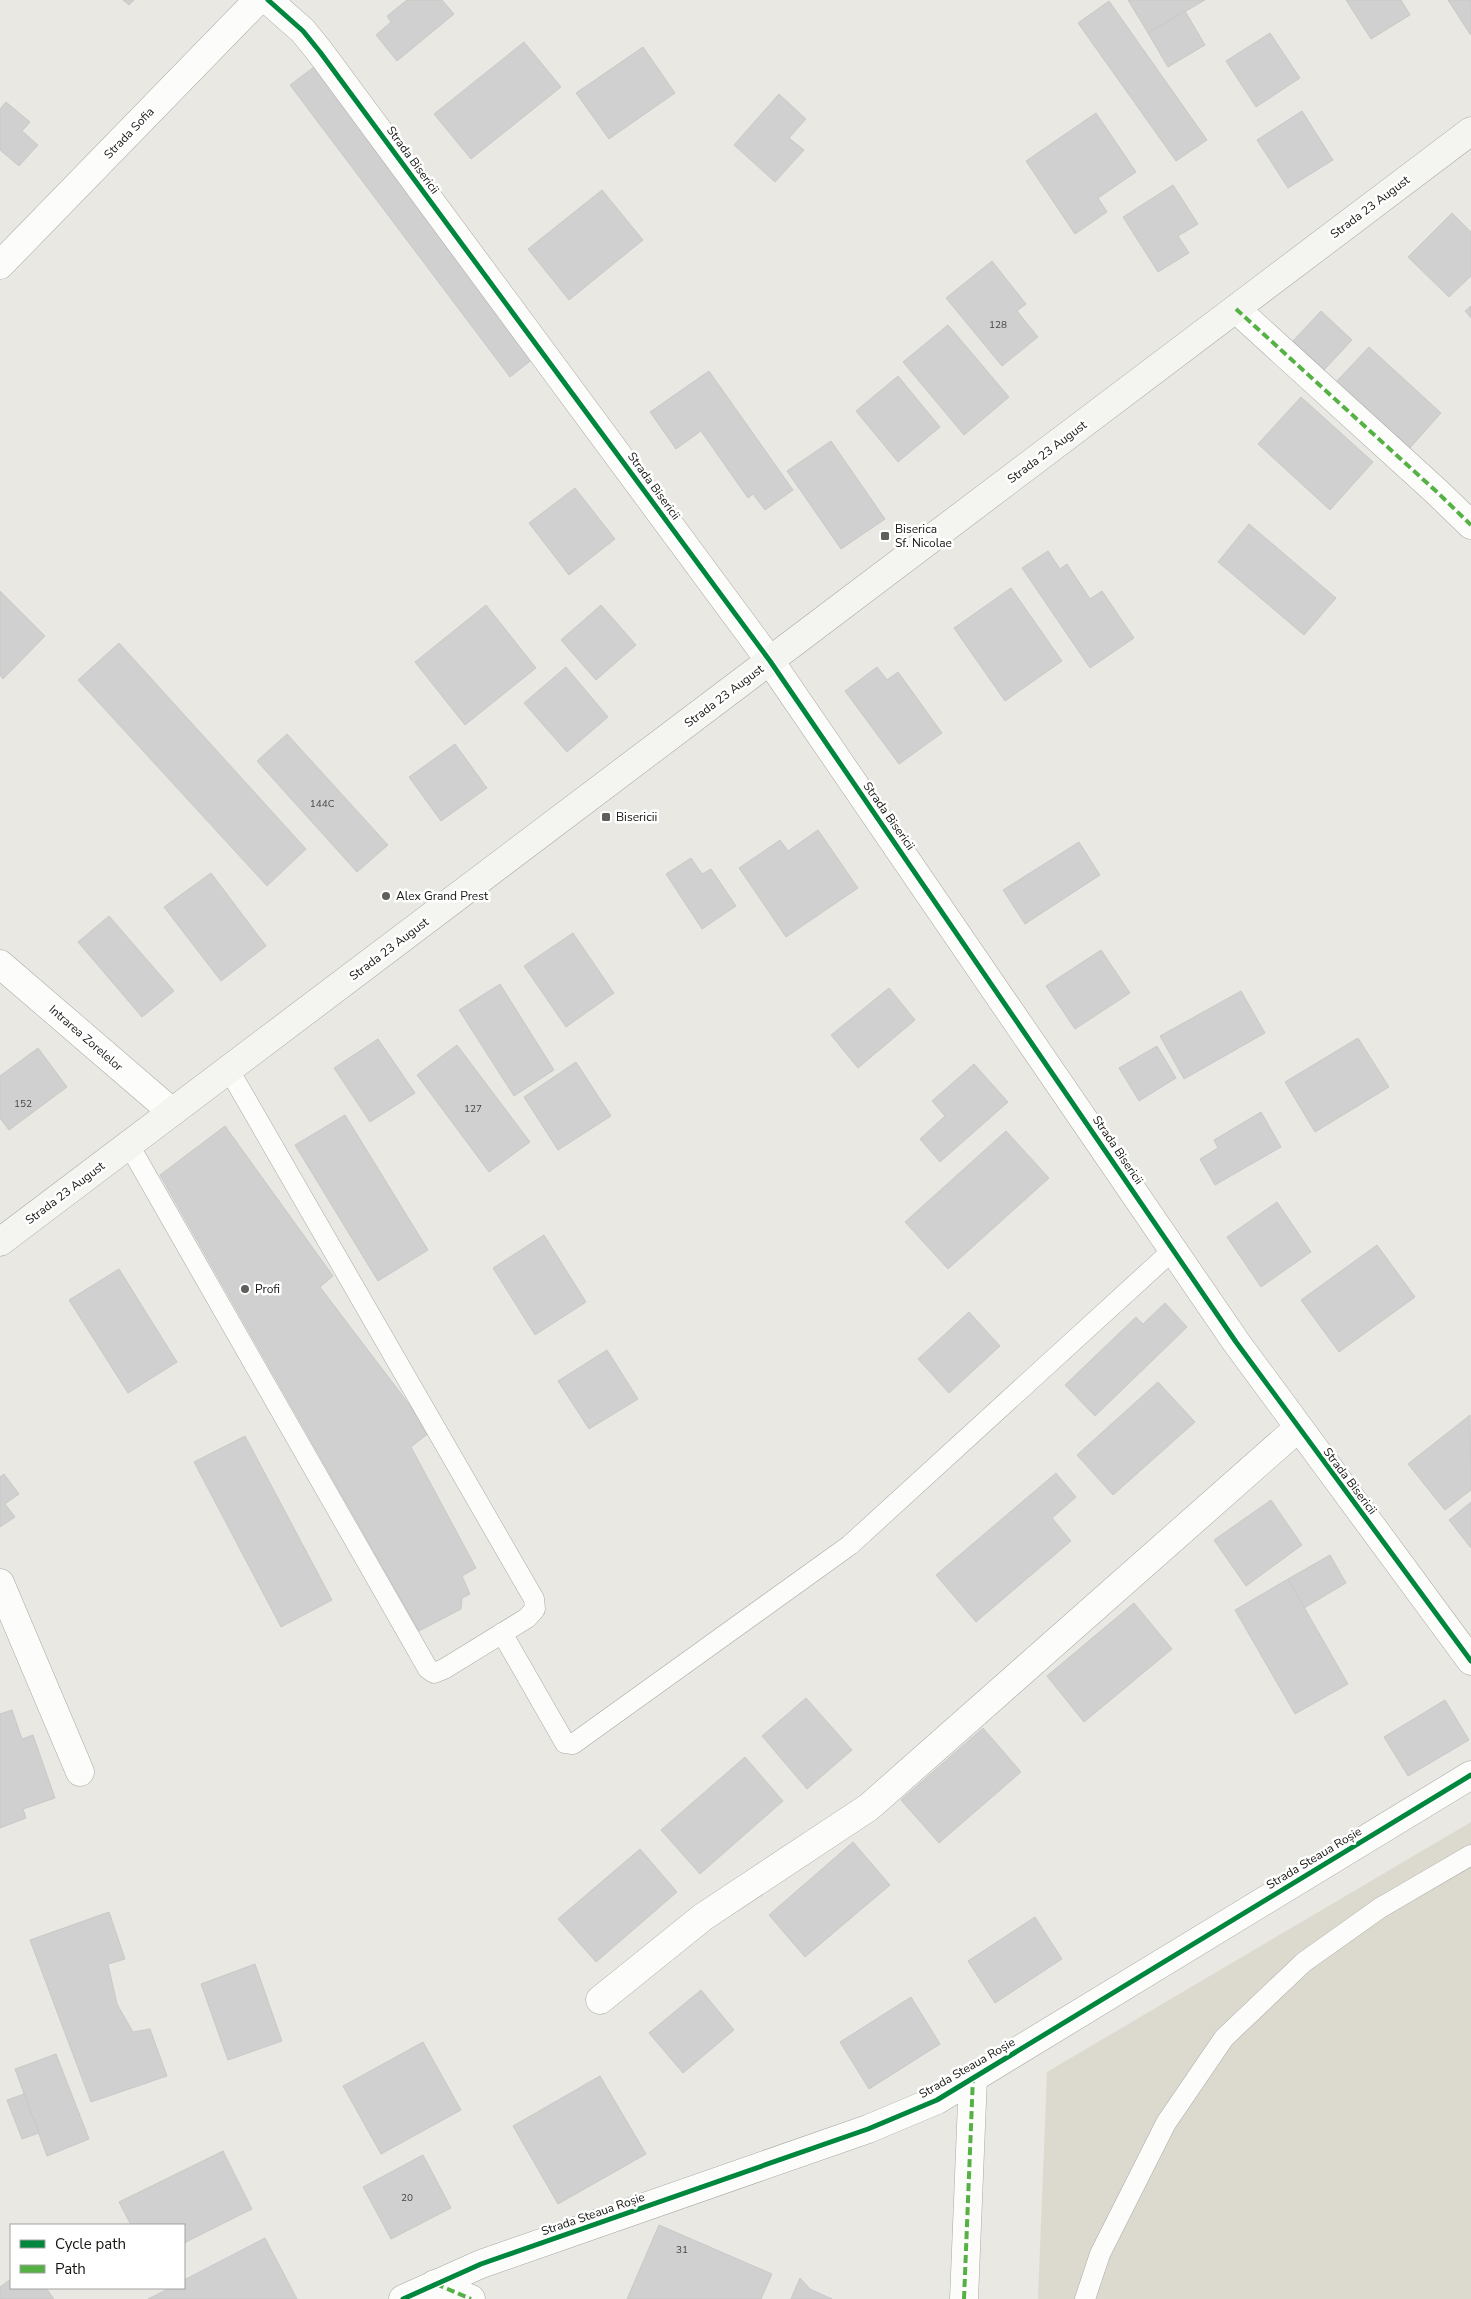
<svg xmlns="http://www.w3.org/2000/svg" width="1471" height="2299" font-family="'Nunito Sans',sans-serif">
<style>
.built{fill:#dcdacf}
.building{fill:#cfd0cf;stroke:#c8c9c8}
.lines{fill:none;stroke-linecap:round;stroke-linejoin:round}
.service-casing{stroke:#a8a8a4;stroke-width:21}
.minor-casing{stroke:#a8a8a4;stroke-width:29}
.secondary-casing{stroke:#a8a8a4;stroke-width:29}
.service{stroke:#fcfcfb;stroke-width:20}
.minor{stroke:#fcfcfb;stroke-width:28}
.secondary{stroke:#f4f4f0;stroke-width:28}
.quiet{stroke:#55b144;stroke-width:4;stroke-dasharray:8 4;stroke-linecap:butt}
.cycleway-casing{stroke:#fff;stroke-width:8}
.cycleway{stroke:#00873e;stroke-width:5}
.poi-dot{fill:#5f5f5b;stroke:#fff;stroke-width:2}
.labels{text-anchor:middle;stroke-width:5;stroke-linejoin:round;paint-order:stroke}
.number-label{font-size:10px;fill:#464744}
.street-label{font-size:12px;fill:#151512;stroke:#fff}
.poi-label{font-size:12px;fill:#151512;stroke:#fff;text-anchor:start}
</style>
<rect width="100%" height="100%" fill="#e9e8e3"/>
<path class="built" d="M1471,1822V2299H1038L1047,2072Z"/>
<g class="building">
<path d="M123,0H134L129,5Z"/>
<path d="M407,0H442L454,14L397,61L376,35L391,22L387,16Z"/>
<path d="M1128,0H1205L1148,33Z"/>
<path d="M1346,0H1401L1410,15L1371,39Z"/>
<path d="M1448,0H1471V34H1470Z"/>
<path d="M1109,1L1207,140L1176,161L1078,23Z"/>
<path d="M1185,11L1205,45L1168,67L1148,33Z"/>
<path d="M1270,33L1300,78L1256,107L1226,61Z"/>
<path d="M524,42L561,87L471,159L434,114Z"/>
<path d="M643,47L675,93L609,139L576,93Z"/>
<path d="M314,67L534,358L510,377L290,85Z"/>
<path d="M779,94L806,119L789,138L804,150L775,182L734,145Z"/>
<path d="M6,102L30,122L22,131L38,145L19,166L0,150V109Z"/>
<path d="M1302,111L1333,160L1288,188L1257,140Z"/>
<path d="M1096,113L1136,172L1098,198L1107,212L1075,234L1026,161Z"/>
<path d="M1173,185L1198,224L1178,236L1189,253L1158,272L1123,217Z"/>
<path d="M602,190L643,240L569,300L528,249Z"/>
<path d="M1452,213L1471,232V276L1449,297L1408,257Z"/>
<path d="M992,261L1026,304L1017,311L1038,337L1002,366L946,298Z"/>
<path d="M1471,306V318L1465,311Z"/>
<path d="M1321,311L1352,340L1324,370L1293,341Z"/>
<path d="M948,325L1009,397L964,435L903,362Z"/>
<path d="M1369,347L1441,413L1409,449L1336,382Z"/>
<path d="M709,371L793,490L765,510L753,494L748,498L701,431L676,449L650,412Z"/>
<path d="M898,376L940,427L898,462L856,411Z"/>
<path d="M1301,397L1373,462L1330,510L1258,444Z"/>
<path d="M831,441L885,519L841,549L787,471Z"/>
<path d="M575,488L615,539L569,575L529,523Z"/>
<path d="M1249,524L1336,598L1304,635L1218,562Z"/>
<path d="M1048,551L1060,569L1067,564L1090,599L1102,591L1134,638L1090,668L1022,568Z"/>
<path d="M1011,588L1062,661L1005,701L954,628Z"/>
<path d="M0,591L45,636L3,679L0,675Z"/>
<path d="M486,605L536,668L465,725L415,662Z"/>
<path d="M601,605L636,645L596,680L561,640Z"/>
<path d="M119,643L306,849L267,886L78,680Z"/>
<path d="M566,667L608,717L567,752L524,703Z"/>
<path d="M877,667L887,680L898,672L942,733L899,764L845,691Z"/>
<path d="M287,734L388,845L357,872L257,761Z"/>
<path d="M455,744L487,788L441,821L409,777Z"/>
<path d="M818,830L858,888L786,937L739,868L780,840L788,851Z"/>
<path d="M1079,842L1100,875L1025,924L1003,890Z"/>
<path d="M691,858L702,874L711,869L736,906L702,929L666,874Z"/>
<path d="M211,873L266,946L221,981L164,907Z"/>
<path d="M109,916L174,991L142,1017L78,942Z"/>
<path d="M573,933L614,993L566,1027L524,966Z"/>
<path d="M1101,950L1130,993L1075,1029L1046,986Z"/>
<path d="M500,984L554,1070L514,1096L459,1010Z"/>
<path d="M889,988L915,1020L858,1068L831,1035Z"/>
<path d="M1241,991L1265,1033L1184,1079L1160,1036Z"/>
<path d="M1358,1038L1389,1087L1315,1132L1285,1082Z"/>
<path d="M378,1039L415,1093L370,1122L334,1068Z"/>
<path d="M457,1045L530,1142L489,1172L417,1075Z"/>
<path d="M1157,1046L1176,1078L1139,1101L1119,1068Z"/>
<path d="M38,1048L67,1087L9,1130L0,1118V1076Z"/>
<path d="M576,1062L611,1116L558,1150L524,1097Z"/>
<path d="M974,1064L1008,1102L940,1162L920,1139L945,1116L932,1101Z"/>
<path d="M1261,1112L1281,1147L1215,1185L1200,1159L1218,1148L1214,1140Z"/>
<path d="M345,1115L428,1250L378,1281L295,1145Z"/>
<path d="M225,1126L333,1276L320,1287L430,1432L411,1447L476,1568L462,1576L470,1594L462,1598L461,1609L419,1631L160,1175Z"/>
<path d="M1006,1131L1049,1178L948,1269L905,1222Z"/>
<path d="M1277,1202L1311,1252L1261,1287L1227,1237Z"/>
<path d="M544,1235L586,1302L535,1335L493,1268Z"/>
<path d="M1377,1245L1415,1297L1339,1352L1301,1300Z"/>
<path d="M119,1269L177,1362L128,1393L69,1300Z"/>
<path d="M1165,1303L1187,1327L1095,1416L1065,1385L1136,1317L1143,1324Z"/>
<path d="M969,1312L1000,1346L949,1393L918,1359Z"/>
<path d="M607,1350L638,1399L589,1429L558,1381Z"/>
<path d="M1158,1382L1195,1422L1113,1495L1077,1455Z"/>
<path d="M1470,1415L1471,1490L1445,1510L1408,1464Z"/>
<path d="M245,1436L332,1600L281,1627L194,1462Z"/>
<path d="M1056,1473L1076,1497L1052,1518L1071,1541L976,1622L936,1575Z"/>
<path d="M4,1474L19,1494L5,1504L15,1517L0,1527V1477Z"/>
<path d="M1271,1500L1302,1545L1246,1586L1214,1540Z"/>
<path d="M1471,1502V1548L1449,1520Z"/>
<path d="M1330,1555L1346,1583L1304,1608L1288,1579Z"/>
<path d="M1288,1579L1348,1684L1295,1714L1235,1610Z"/>
<path d="M1134,1603L1172,1649L1084,1722L1047,1676Z"/>
<path d="M806,1698L852,1750L807,1789L762,1736Z"/>
<path d="M1445,1700L1469,1740L1408,1776L1384,1737Z"/>
<path d="M12,1710L22,1739L33,1735L55,1798L23,1809L26,1818L0,1828V1714Z"/>
<path d="M983,1728L1021,1772L939,1843L901,1800Z"/>
<path d="M745,1757L783,1801L700,1874L661,1830Z"/>
<path d="M853,1842L890,1885L805,1957L769,1915Z"/>
<path d="M640,1849L677,1892L596,1962L558,1919Z"/>
<path d="M109,1912L125,1959L108,1964L117,2004L133,2032L150,2029L167,2076L91,2102L30,1940Z"/>
<path d="M1035,1917L1062,1959L995,2003L968,1961Z"/>
<path d="M255,1964L282,2041L228,2060L201,1984Z"/>
<path d="M701,1990L734,2030L683,2073L649,2033Z"/>
<path d="M911,1997L940,2044L869,2089L840,2042Z"/>
<path d="M423,2042L461,2110L381,2154L343,2086Z"/>
<path d="M56,2054L89,2139L47,2156L15,2069Z"/>
<path d="M600,2076L646,2154L558,2204L513,2126Z"/>
<path d="M24,2094L39,2133L22,2139L7,2100Z"/>
<path d="M223,2151L252,2209L184,2243V2225H131L119,2202Z"/>
<path d="M423,2155L451,2208L391,2239L363,2187Z"/>
<path d="M659,2225L772,2274L761,2299H627Z"/>
<path d="M265,2238L297,2299H148L170,2288H184V2280Z"/>
<path d="M800,2278L810,2289L832,2299H791Z"/>
<path d="M11,2279V2288H28L30,2290L33,2288H46L54,2299H0V2287Z"/>
</g>
<g class="lines">
<g class="service-casing">
<g id="service">
<path d="M129,1145L428,1669L434,1673L444,1669L527,1618L535,1609L534,1599L229,1070"/>
<path d="M502,1633L565,1743L573,1744L850,1545L1173,1250"/>
<path d="M1085,2299L1100,2254L1166,2123L1224,2038L1304,1962L1380,1908L1471,1855"/>
</g>
</g>
<g class="minor-casing">
<g id="minor">
<path d="M268,0L303,31L320,52L770,661L1236,1342L1471,1661"/>
<path d="M0,265L258,0"/>
<path d="M1236,309L1437,492L1471,525"/>
<path d="M0,964L172,1112"/>
<path d="M0,1583L80,1772"/>
<path d="M600,2000L703,1917L869,1807L1298,1428"/>
<path d="M435,2284L471,2299"/>
<path d="M403,2299L481,2264L868,2129L937,2100L1471,1775"/>
<path d="M964,2299L973,2077"/>
</g>
</g>
<g class="secondary-casing">
<path id="secondary" d="M0,1242L1471,131"/>
</g>
<use href="#service" class="service"/>
<use href="#minor" class="minor"/>
<use href="#secondary" class="secondary"/>
<g class="quiet">
<path d="M1236,309L1437,492L1471,525"/>
<path d="M436,2284L471,2299"/>
<path d="M964,2299L973,2077"/>
</g>
<g class="cycleway-casing">
<g id="cycleway">
<path d="M268,0L303,31L320,52L770,661L1236,1342L1471,1661"/>
<path d="M403,2299L481,2264L868,2129L937,2100L1471,1775"/>
</g>
</g>
<use href="#cycleway" class="cycleway"/>
</g>
<g class="poi-dot">
<rect x="880" y="531" width="10" height="10" rx="2.5"/>
<rect x="601" y="812" width="10" height="10" rx="2.5"/>
<circle cx="386" cy="896" r="5"/>
<circle cx="245" cy="1289" r="5"/>
</g>
<g class="labels">
<g class="number-label">
<text x="998" y="328">128</text>
<text x="322" y="807">144C</text>
<text x="23" y="1107">152</text>
<text x="473" y="1112">127</text>
<text x="407" y="2201">20</text>
<text x="682" y="2253">31</text>
</g>
<g class="street-label">
<text transform="translate(129 133) rotate(-46)" y="4">Strada Sofia</text>
<text transform="translate(413 160) rotate(54)" y="4">Strada Bisericii</text>
<text transform="translate(1370 207) rotate(-37)" y="4">Strada 23 August</text>
<text transform="translate(1047 452) rotate(-37)" y="4">Strada 23 August</text>
<text transform="translate(654 486) rotate(54)" y="4">Strada Bisericii</text>
<text transform="translate(724 696) rotate(-37)" y="4">Strada 23 August</text>
<text transform="translate(889 816) rotate(55)" y="4">Strada Bisericii</text>
<text transform="translate(389 949) rotate(-37)" y="4">Strada 23 August</text>
<text transform="translate(86 1038) rotate(41)" y="4">Intrarea Zorelelor</text>
<text transform="translate(1118 1150) rotate(56)" y="4">Strada Bisericii</text>
<text transform="translate(65 1193) rotate(-37)" y="4">Strada 23 August</text>
<text transform="translate(1350 1481) rotate(53)" y="4">Strada Bisericii</text>
<text transform="translate(1314 1858) rotate(-31)" y="4">Strada Steaua Roșie</text>
<text transform="translate(967 2068) rotate(-30)" y="4">Strada Steaua Roșie</text>
<text transform="translate(593 2214) rotate(-19)" y="4">Strada Steaua Roșie</text>
</g>
<g class="poi-label">
<text x="895" y="533">Biserica<tspan x="895" dy="14">Sf. Nicolae</tspan></text>
<text x="616" y="821">Bisericii</text>
<text x="396" y="900">Alex Grand Prest</text>
<text x="255" y="1293">Profi</text>
</g>
</g>
<rect x="10" y="2224" width="175" height="65" fill="#ffffff" stroke="#a1a1a0"/>
<rect x="20" y="2240" width="25" height="8" fill="#00873e" stroke="#a1a1a0"/>
<text x="55" y="2249" font-size="15" fill="#151512">Cycle path</text>
<rect x="20" y="2265" width="25" height="8" fill="#55b144" stroke="#a1a1a0"/>
<text x="55" y="2274" font-size="15" fill="#151512">Path</text>
</svg>
